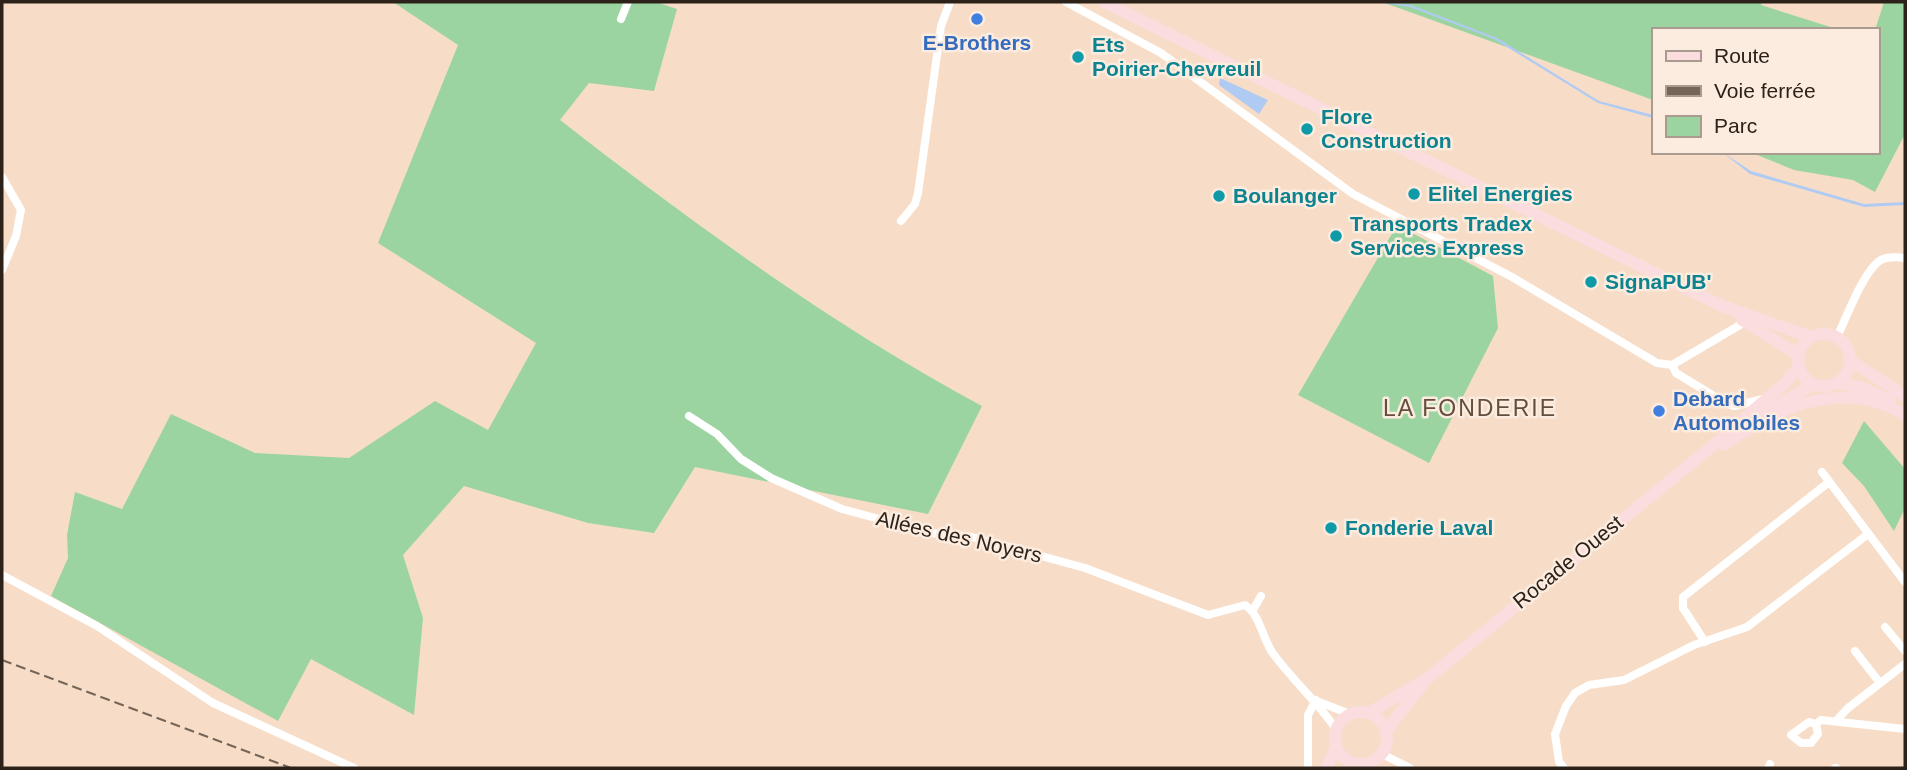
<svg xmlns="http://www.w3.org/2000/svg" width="1907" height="770" font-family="Arial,sans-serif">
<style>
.green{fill:#9cd4a1}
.water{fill:#b0cbf3}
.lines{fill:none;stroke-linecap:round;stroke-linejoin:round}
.minor{stroke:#fff;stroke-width:8}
.primary{stroke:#fbdcdf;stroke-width:12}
.rail{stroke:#756558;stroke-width:2;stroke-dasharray:10 5;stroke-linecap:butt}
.shop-dot{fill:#3f7fe0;stroke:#fcecdf;stroke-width:2.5}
.culture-dot{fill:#0f9aa8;stroke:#fcecdf;stroke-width:2.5}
.labels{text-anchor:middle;stroke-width:5;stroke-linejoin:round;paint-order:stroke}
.shop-label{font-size:21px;font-weight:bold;fill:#366cbe;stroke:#fcecdf}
.culture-label{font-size:21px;font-weight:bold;fill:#0d838f;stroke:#fcecdf;text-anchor:start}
.street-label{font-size:21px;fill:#2c221a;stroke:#fcecdf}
.neighbourhood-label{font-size:23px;letter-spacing:2px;fill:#644e3c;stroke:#fcecdf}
</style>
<rect width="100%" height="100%" fill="#f7ddc7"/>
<g class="green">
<path d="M393,2H656L677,9L654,91L589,83L560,120C694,224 833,326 982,406L928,514L695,467L654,533L588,523L464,486L403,555L423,618L414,715L311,659L278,721L51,596L68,558L67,535L75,492L122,509L171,414L255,453L349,458L435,401L488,430L536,343L378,243L458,45Z"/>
<path d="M1382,2H1762L1761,5L1840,30H1653V100Z"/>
<path d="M1884,2H1905V134L1875,192L1853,180L1794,170L1750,152H1877L1875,30Z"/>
<path d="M1397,225L1493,276L1498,328L1429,463L1298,395Z"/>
<path d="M1864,421L1905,469V508L1894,531L1864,486L1842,463Z"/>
</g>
<g class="water">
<path d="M1378,2L1411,5L1497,38L1599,101L1653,115V118L1598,103L1494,39L1410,7Z"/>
<path d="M1220,78L1268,100L1259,114L1219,85Z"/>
<path d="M1722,152L1751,171L1864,204L1905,202V205L1864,207L1750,174Z"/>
</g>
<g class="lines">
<g class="minor">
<path d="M1066,2L1161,53L1353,194L1512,277L1657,363L1672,365L1745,322"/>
<path d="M621,19L628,2"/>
<path d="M2,177L21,210L16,236L2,270"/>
<path d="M901,221L915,204L918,193L941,26L950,2"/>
<path d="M1837,337C1846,319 1865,266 1883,259C1890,256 1898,257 1905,258"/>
<path d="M1672,365L1676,373L1727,404L1735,406L1763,399"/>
<path d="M689,416L717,434L741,459L771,478L842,509L931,533L972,537L1085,568L1208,615L1245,605C1260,615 1262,637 1272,652C1291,679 1317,701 1336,729"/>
<path d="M1822,472L1905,582"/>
<path d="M2,575L97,626L213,703L354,768"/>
<path d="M1253,610L1261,596"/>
<path d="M1885,627L1905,651"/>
<path d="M1705,642L1683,608V597L1829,482"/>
<path d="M1855,651L1880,683"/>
<path d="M1319,702L1350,714"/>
<path d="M1837,720L1848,708L1905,664"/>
<path d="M1816,724L1818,734L1811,743H1801L1791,735L1809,722L1816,724L1821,720L1905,729"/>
<path d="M1382,754L1410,768"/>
<path d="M1308,768V715L1316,700"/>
<path d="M1564,768L1559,762L1555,734L1566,706L1575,693L1589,685L1624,680L1694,645L1747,627L1868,534"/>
<path d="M1768,768L1770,764"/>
<path d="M1835,768H1836"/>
</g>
<g class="primary">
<path d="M1104,2L1722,306L1811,337"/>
<path d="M1742,320L1799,355"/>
<circle cx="1824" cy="360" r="26"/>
<path d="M1851,361L1905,396"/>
<path d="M1838,383L1860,387L1890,400"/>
<path d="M1751,420L1814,384"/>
<path d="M1724,445C1776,407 1845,377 1905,415"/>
<circle cx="1361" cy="738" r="26"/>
<path d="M1369,713L1428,678L1710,448L1785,383L1799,366"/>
<path d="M1386,731L1421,686"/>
<path d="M1327,768L1336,746"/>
</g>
<path class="rail" d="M2,660L291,768"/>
</g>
<g class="shop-dot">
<circle cx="977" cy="19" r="7"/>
<circle cx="1659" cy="411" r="7"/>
</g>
<g class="culture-dot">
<circle cx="1078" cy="57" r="7"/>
<circle cx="1307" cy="129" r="7"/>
<circle cx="1414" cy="194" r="7"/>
<circle cx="1219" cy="196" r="7"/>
<circle cx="1336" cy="236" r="7"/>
<circle cx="1591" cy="282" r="7"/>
<circle cx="1331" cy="528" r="7"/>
</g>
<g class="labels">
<g class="shop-label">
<text x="977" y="50">E-Brothers</text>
<text x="1673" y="406" text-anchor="start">Debard<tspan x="1673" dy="24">Automobiles</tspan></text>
</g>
<g class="culture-label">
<text x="1092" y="52">Ets<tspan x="1092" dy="24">Poirier-Chevreuil</tspan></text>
<text x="1321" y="124">Flore<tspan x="1321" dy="24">Construction</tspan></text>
<text x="1428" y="201">Elitel Energies</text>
<text x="1233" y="203">Boulanger</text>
<text x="1350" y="231">Transports Tradex<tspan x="1350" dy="24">Services Express</tspan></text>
<text x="1605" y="289">SignaPUB'</text>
<text x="1345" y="535">Fonderie Laval</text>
</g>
<g class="street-label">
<text transform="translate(959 537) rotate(13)" y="7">Allées des Noyers</text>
<text transform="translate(1568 562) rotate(-39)" y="7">Rocade Ouest</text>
</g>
<g class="neighbourhood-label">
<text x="1470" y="416">LA FONDERIE</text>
</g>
</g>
<rect width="1907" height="770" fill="none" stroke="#2c221a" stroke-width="7"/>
<rect x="1652" y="28" width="228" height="126" fill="#fcecdf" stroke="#a99b90" stroke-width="2"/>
<rect x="1666" y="51" width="35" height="10" fill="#fbdcdf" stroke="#a99b90" stroke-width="2"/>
<text x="1714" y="63" font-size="21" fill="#2c221a">Route</text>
<rect x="1666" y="86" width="35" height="10" fill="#756558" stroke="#a99b90" stroke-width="2"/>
<text x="1714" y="98" font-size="21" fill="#2c221a">Voie ferrée</text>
<rect x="1666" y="116" width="35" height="21" fill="#9cd4a1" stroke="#a99b90" stroke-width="2"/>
<text x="1714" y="133" font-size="21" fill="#2c221a">Parc</text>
</svg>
